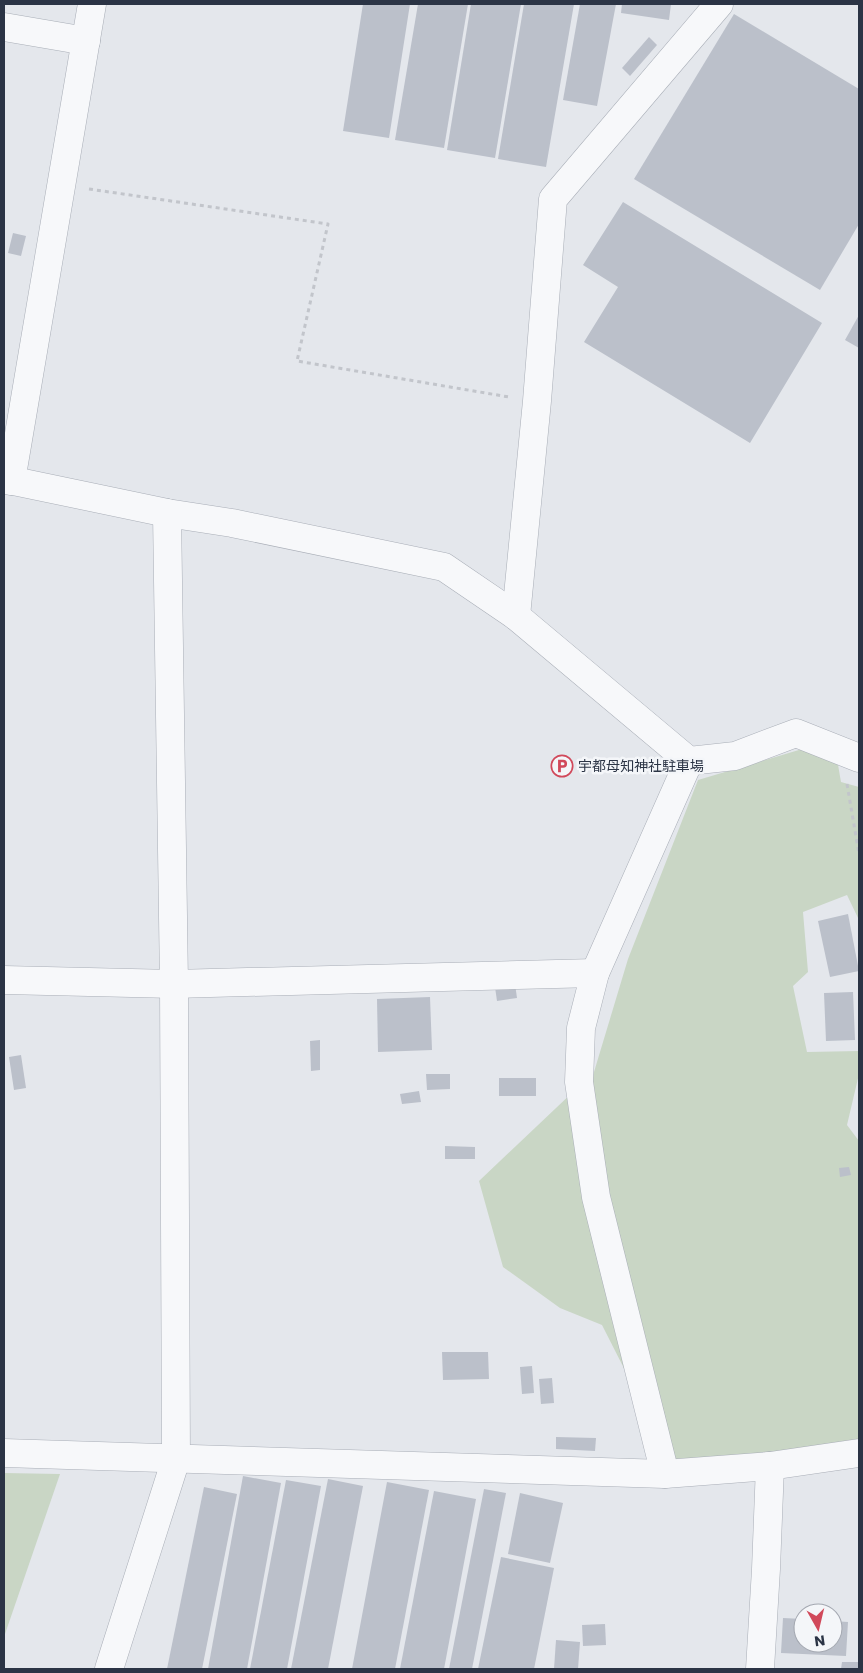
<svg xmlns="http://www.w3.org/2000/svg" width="863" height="1673" font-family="Poppins,'Noto Sans JP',sans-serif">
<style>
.green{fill:#c9d6c5}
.building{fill:#bbc0ca}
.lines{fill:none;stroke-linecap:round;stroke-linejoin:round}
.minor-casing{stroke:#a9aeb7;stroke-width:29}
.path{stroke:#c2c5cb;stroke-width:3;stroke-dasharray:4 4;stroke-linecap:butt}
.minor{stroke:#f7f8fa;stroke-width:28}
.labels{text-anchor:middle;stroke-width:5;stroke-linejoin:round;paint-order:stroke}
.poi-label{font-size:14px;fill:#2b3445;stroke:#f4f6f9;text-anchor:start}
</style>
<rect width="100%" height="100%" fill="#e4e7ec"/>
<g class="green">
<path d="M809,747L837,759L841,782L859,787V920L847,895L803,912L808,972L793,986L807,1052L859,1051V1074L847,1125L859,1141V1441L787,1457L671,1461L602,1325L560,1308L503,1267L479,1181L594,1072L628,959L698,780Z"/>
<path d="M4,1473L60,1474L4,1637Z"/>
</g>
<g class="building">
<path d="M363,4H410L389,138L343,131Z"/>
<path d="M418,4H468L444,148L395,140Z"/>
<path d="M471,4H521L495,158L447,150Z"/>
<path d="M524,4H574L546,167L498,159Z"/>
<path d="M580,4H616L597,106L563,100Z"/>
<path d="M622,4H671L669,20L621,13Z"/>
<path d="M734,14L859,89V224L820,290L634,179Z"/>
<path d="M649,37L657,45L630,76L622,68Z"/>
<path d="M623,202L822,323L750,443L584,342L618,287L583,265Z"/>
<path d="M13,233L26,236L21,256L8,253Z"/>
<path d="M859,315V348L845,340Z"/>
<path d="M848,914L859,971L830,977L818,921Z"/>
<path d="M515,984L517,998L497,1001L495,987Z"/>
<path d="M853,992L855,1040L826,1041L824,993Z"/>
<path d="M430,997L432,1050L378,1052L377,999Z"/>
<path d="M320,1040V1070L311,1071L310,1041Z"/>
<path d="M21,1055L26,1088L14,1090L9,1057Z"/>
<path d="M426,1074H450V1089L427,1090Z"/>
<rect x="499" y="1078" width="37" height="18"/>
<path d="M419,1091L421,1102L402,1104L400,1094Z"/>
<path d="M445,1146L475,1147V1159H445Z"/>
<path d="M849,1167L851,1175L840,1177L839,1168Z"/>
<path d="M442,1352H488L489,1379L443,1380Z"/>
<path d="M532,1366L534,1393L522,1394L520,1367Z"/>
<path d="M552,1378L554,1403L541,1404L539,1379Z"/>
<path d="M556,1437L596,1438L595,1451L556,1449Z"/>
<path d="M243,1476L281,1483L247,1669H208Z"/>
<path d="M328,1479L363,1486L328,1669H291Z"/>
<path d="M286,1480L321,1486L287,1669H250Z"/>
<path d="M387,1482L429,1490L395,1669H352Z"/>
<path d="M204,1487L237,1494L202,1669H167Z"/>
<path d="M484,1489L506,1493L472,1669H449Z"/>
<path d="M434,1491L476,1499L444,1669H400Z"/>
<path d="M520,1493L563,1503L550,1563L508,1554Z"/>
<path d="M501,1557L554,1568L534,1669H478Z"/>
<path d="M783,1618L803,1619V1643H833V1621L848,1622L846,1656L781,1653Z"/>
<path d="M605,1624L606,1645L583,1646L582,1625Z"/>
<path d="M556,1640L580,1642L578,1669H554Z"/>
<path d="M842,1662H859V1669H841Z"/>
</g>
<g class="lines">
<g class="minor-casing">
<g id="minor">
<path d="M4,27L86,41"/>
<path d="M4,479L167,513L232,523L444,567L516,616L689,761L735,756L796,733L859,758"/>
<path d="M11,481L92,4"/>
<path d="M516,616L537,401L553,199L719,4"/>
<path d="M4,980L174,984L595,973"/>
<path d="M4,1453L665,1474L770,1466L859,1453"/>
<path d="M665,1474L596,1197L579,1082L581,1028L595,973L689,761"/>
<path d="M109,1669L176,1459L174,984L167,513"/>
<path d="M760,1669L766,1569L770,1466"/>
</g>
</g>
<g class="path">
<path d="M89,189L328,224L297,361L509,397"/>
<path d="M847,784L859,854"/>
</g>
<use href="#minor" class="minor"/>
</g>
<defs>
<g id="parking-ring" transform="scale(1.125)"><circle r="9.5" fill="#f4f6f9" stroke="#d1495b" stroke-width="1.5"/><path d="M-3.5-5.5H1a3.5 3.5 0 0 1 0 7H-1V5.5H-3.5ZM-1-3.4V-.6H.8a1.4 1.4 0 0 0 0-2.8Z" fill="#d1495b"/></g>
</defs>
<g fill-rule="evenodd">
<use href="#parking-ring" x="562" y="766"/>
</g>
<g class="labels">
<g class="poi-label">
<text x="578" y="771">宇都母知神社駐車場</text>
</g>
</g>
<rect width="863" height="1673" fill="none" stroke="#2b3445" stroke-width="10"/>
<g transform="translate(818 1628) rotate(172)"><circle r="24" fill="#f4f6f9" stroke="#a4a8b1"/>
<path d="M0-4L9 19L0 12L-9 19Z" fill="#d1495b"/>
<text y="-8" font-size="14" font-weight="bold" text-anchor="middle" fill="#2b3445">N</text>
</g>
</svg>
